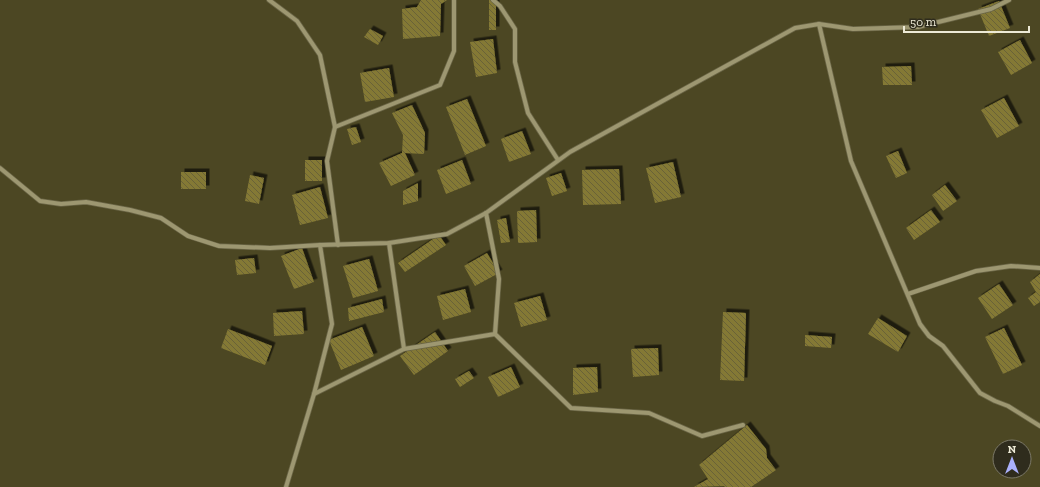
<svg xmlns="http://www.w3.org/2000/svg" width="1040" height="487" font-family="'Zilla Slab',serif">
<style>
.building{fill:url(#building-back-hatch);filter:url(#shadow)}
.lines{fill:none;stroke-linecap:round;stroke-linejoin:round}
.street-casing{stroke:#6a6546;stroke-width:5.5}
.street{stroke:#9d9771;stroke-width:4}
</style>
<defs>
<pattern id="building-back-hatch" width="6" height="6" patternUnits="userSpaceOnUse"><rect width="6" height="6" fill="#847934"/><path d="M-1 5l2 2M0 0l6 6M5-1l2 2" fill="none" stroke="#696239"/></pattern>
<filter id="shadow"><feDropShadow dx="3.5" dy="-3.5" stdDeviation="0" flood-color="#0009"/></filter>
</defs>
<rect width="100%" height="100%" fill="#4c4723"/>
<g class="building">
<path d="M421,0H447L441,4L440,36L403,39L402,9L417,7Z"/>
<rect x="489" y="0" width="7" height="30"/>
<path d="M999,1L1010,28L989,36L978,9Z"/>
<path d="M370,29L383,36L378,45L364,37Z"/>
<path d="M493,39L497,73L476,77L470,42Z"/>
<path d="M1020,40L1032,63L1011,75L998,52Z"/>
<path d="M911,66L912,85H883L882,67Z"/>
<path d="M389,68L394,97L365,102L360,73Z"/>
<path d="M1004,98L1019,126L997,138L981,110Z"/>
<path d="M467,99L486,146L465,155L446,107Z"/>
<path d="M412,105L425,133L424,154L405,153L415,175L391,186L379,163L402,153L403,135L392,113Z"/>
<path d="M356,127L361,142L352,145L347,129Z"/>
<path d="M522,131L531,154L509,162L501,139Z"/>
<path d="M898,151L907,173L896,178L886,156Z"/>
<rect x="305" y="160" width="17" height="21"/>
<path d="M462,160L471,184L446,194L437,170Z"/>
<path d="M673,162L681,197L655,203L646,168Z"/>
<path d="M619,169L621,204L583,205L582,170Z"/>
<rect x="181" y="172" width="25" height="17"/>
<path d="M561,173L567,191L552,196L546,178Z"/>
<path d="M250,175L264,178L259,204L245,201Z"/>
<path d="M418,183V201L403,205V191Z"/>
<path d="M945,185L957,201L943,211L932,195Z"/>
<path d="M320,187L328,218L300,225L292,195Z"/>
<path d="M536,210L537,242L518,243L517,211Z"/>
<path d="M931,210L940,222L914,240L906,228Z"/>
<path d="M506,218L510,242L501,243L497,220Z"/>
<path d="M439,235L446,245L405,272L398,263Z"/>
<path d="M302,248L314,282L294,289L281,256Z"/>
<path d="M487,253L499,273L475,286L464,266Z"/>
<path d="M254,258L256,273L237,275L235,260Z"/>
<path d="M369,259L378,291L353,298L343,266Z"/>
<path d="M1040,274V302L1034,306L1028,298L1036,292L1030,282Z"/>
<path d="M999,284L1013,305L992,319L978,298Z"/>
<path d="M465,289L471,312L443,320L437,296Z"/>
<path d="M540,296L547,320L521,327L514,303Z"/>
<path d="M382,299L384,312L349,321L348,308Z"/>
<path d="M302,311L304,334L274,336L273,313Z"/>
<path d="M723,312L746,313L744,381L720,380Z"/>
<path d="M878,318L907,336L898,352L868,334Z"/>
<path d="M362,327L374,356L341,370L329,340Z"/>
<path d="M1004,328L1022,365L1003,374L985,337Z"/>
<path d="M228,329L272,346L265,365L221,348Z"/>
<path d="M435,332L448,351L414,375L400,356Z"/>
<path d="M805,335L832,337L831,348L805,346Z"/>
<path d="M658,348L659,375L633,377L631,349Z"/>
<path d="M511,367L520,387L498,397L488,377Z"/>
<path d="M597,367L598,392L573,395V368Z"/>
<path d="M469,371L474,378L460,387L455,379Z"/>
<path d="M747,425L766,449L767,458L776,470L751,487H725L724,486L694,487L708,479L699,465Z"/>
</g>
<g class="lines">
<g class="street-casing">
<g id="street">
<path d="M269,0L297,21L320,55L335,127L327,161L338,245"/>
<path d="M493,0L500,6L515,29V62L528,113L558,160"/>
<path d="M819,24L851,161L920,324L929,336L943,346L980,393L995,401L1008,406L1040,426"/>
<path d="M335,127L440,85L454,51V0"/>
<path d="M0,168L40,201L61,204L86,202L130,210L161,218L188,236L219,246L270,248L320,245"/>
<path d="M486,213L499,279L495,334L571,408L649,413L702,436L743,425"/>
<path d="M389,243L404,349"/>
<path d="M908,294L976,271L1011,266L1040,268"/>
<path d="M314,394L404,349L495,334"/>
<path d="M286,487L314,394L332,324L320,245L389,243L447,234L486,213L570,152L795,28L819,24L853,29L918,27L991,9L1009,0"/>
</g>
</g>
<use href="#street" class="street"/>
</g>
<g transform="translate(1012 459)"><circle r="19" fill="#2f2c1d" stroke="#7b7867"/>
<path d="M0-3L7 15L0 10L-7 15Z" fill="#aab0fb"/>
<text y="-6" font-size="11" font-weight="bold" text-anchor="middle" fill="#edead6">N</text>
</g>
<path d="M904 26v6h125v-6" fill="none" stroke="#edead6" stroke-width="2"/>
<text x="910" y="26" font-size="12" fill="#edead6" stroke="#2f2c1d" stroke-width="3" paint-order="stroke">50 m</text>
</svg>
